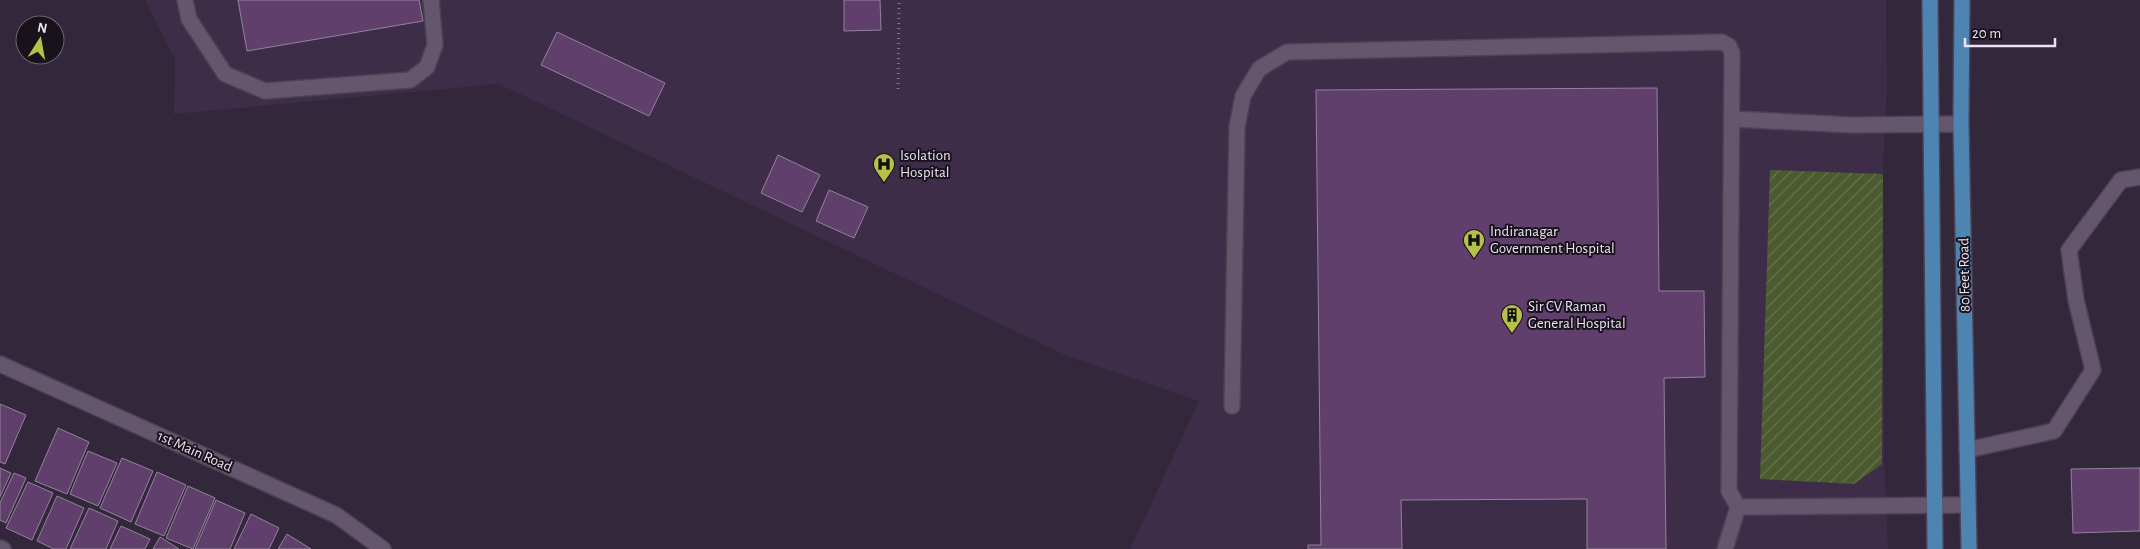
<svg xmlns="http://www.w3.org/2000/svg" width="2140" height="549" font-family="'Alegreya Sans',sans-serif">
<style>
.built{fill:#3d2d48}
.garden{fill:url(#garden-furrows)}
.building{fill:#603f6d;stroke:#93839a}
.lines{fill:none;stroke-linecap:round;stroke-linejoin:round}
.minor-casing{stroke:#4c4254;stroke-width:18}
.major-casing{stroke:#4c4254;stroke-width:18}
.path{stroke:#7e7486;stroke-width:3;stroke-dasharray:1 4;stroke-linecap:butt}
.minor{stroke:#63566d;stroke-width:15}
.major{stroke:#4d84b2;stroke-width:15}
.labels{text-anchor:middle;stroke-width:4;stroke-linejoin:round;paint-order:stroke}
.poi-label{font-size:15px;fill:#ebe3f1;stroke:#17121b;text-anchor:start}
.street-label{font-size:15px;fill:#ebe3f1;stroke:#17121b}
</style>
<defs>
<pattern id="garden-furrows" width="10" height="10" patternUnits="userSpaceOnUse" patternTransform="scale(1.25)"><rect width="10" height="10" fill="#4c5b2f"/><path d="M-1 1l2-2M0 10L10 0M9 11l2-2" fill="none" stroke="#66724e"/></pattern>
</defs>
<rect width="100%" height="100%" fill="#32273b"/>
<path class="built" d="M145,0H1886L1887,89L1883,161L1884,460L1888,549H1130L1199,401L1067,356L499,84L174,114L175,60Z"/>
<path class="garden" d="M1770,170L1883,174L1882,464L1854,484L1760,479Z"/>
<g class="building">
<path d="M238,0H419L423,21L247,51Z"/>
<path d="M844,0H880L881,30L844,31Z"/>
<path d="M557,32L665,83L649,116L541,65Z"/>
<path d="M1657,88L1659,291H1704L1705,377L1664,378L1666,549H1587V499L1401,500L1402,549H1308V545H1321L1316,90Z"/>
<path d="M778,155L820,175L802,212L761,193Z"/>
<path d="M829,190L868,207L854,238L816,221Z"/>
<path d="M0,404L26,415L5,464L0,462Z"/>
<path d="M58,428L89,442L67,494L35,481Z"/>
<path d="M88,451L117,463L98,506L70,494Z"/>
<path d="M122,458L153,471L131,522L100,508Z"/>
<path d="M0,468L11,473L0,497Z"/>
<path d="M2140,468V531L2073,533L2071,469Z"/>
<path d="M157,472L186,485L164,536L135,524Z"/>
<path d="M14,473L26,478L6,523L0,520V503Z"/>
<path d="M28,482L53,493L32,540L6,528Z"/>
<path d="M188,486L215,498L193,549L166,538Z"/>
<path d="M57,496L84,508L66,549H54L37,541Z"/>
<path d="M216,500L245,513L230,549H195Z"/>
<path d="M89,508L118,521L106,549H70Z"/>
<path d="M251,514L279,528L269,549H234Z"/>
<path d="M121,526L150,539L145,549H110Z"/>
<path d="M287,534L311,549H278Z"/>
<path d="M160,537L179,549H153Z"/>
</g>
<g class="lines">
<g class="minor-casing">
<g id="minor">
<path d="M185,0L189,19L225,74L265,91L410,80L427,67L435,45L431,0"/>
<path d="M1733,119L1852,125L1961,124"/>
<path d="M0,364L336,515L383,549"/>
<path d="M1232,406L1237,127L1243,96L1259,69L1287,52L1722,42L1729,46L1732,53L1729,491L1738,507L1725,549"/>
<path d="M1967,450L2054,431L2093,370L2076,300L2069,250L2121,180L2140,177"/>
<path d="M1738,507L1968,505"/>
<path d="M0,548L3,549"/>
</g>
</g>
<g class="major-casing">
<g id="major">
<path d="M1930,0L1935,549"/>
<path d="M1962,0L1961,124L1969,549"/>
</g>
</g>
<path class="path" d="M898,89L899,0"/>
<use href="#minor" class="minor"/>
<use href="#major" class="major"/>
</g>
<defs>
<g id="hospital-pin" transform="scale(1.125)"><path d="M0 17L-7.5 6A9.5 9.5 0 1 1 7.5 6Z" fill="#b6c149" stroke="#17121b"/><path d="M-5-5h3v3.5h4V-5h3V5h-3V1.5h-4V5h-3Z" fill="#111"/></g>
<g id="building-pin" transform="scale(1.125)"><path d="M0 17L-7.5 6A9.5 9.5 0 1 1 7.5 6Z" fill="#b6c149" stroke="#17121b"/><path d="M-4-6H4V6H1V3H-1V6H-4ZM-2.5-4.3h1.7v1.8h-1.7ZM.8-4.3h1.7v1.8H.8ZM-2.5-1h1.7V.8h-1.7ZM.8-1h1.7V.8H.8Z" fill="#111"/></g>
</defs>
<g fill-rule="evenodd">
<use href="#hospital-pin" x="884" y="164"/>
<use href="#hospital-pin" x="1474" y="240"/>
<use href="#building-pin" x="1512" y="315"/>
</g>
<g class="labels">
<g class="poi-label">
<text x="900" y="160">Isolation<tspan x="900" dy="17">Hospital</tspan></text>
<text x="1490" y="236">Indiranagar<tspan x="1490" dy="17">Government Hospital</tspan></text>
<text x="1528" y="311">Sir CV Raman<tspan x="1528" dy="17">General Hospital</tspan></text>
</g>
<g class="street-label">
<text transform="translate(1964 275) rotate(-91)" y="5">80 Feet Road</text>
<text transform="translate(195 451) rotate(24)" y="5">1st Main Road</text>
</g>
</g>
<g transform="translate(40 40) rotate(11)"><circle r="24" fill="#17121b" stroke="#6c6671"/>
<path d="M0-4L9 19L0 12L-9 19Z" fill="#b6c149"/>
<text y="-8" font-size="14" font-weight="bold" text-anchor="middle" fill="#ebe3f1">N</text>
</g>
<path d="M1965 38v8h90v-8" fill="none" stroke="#ebe3f1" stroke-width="2.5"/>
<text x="1972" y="38" font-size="15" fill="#ebe3f1" stroke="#17121b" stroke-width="4" paint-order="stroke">20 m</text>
</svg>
